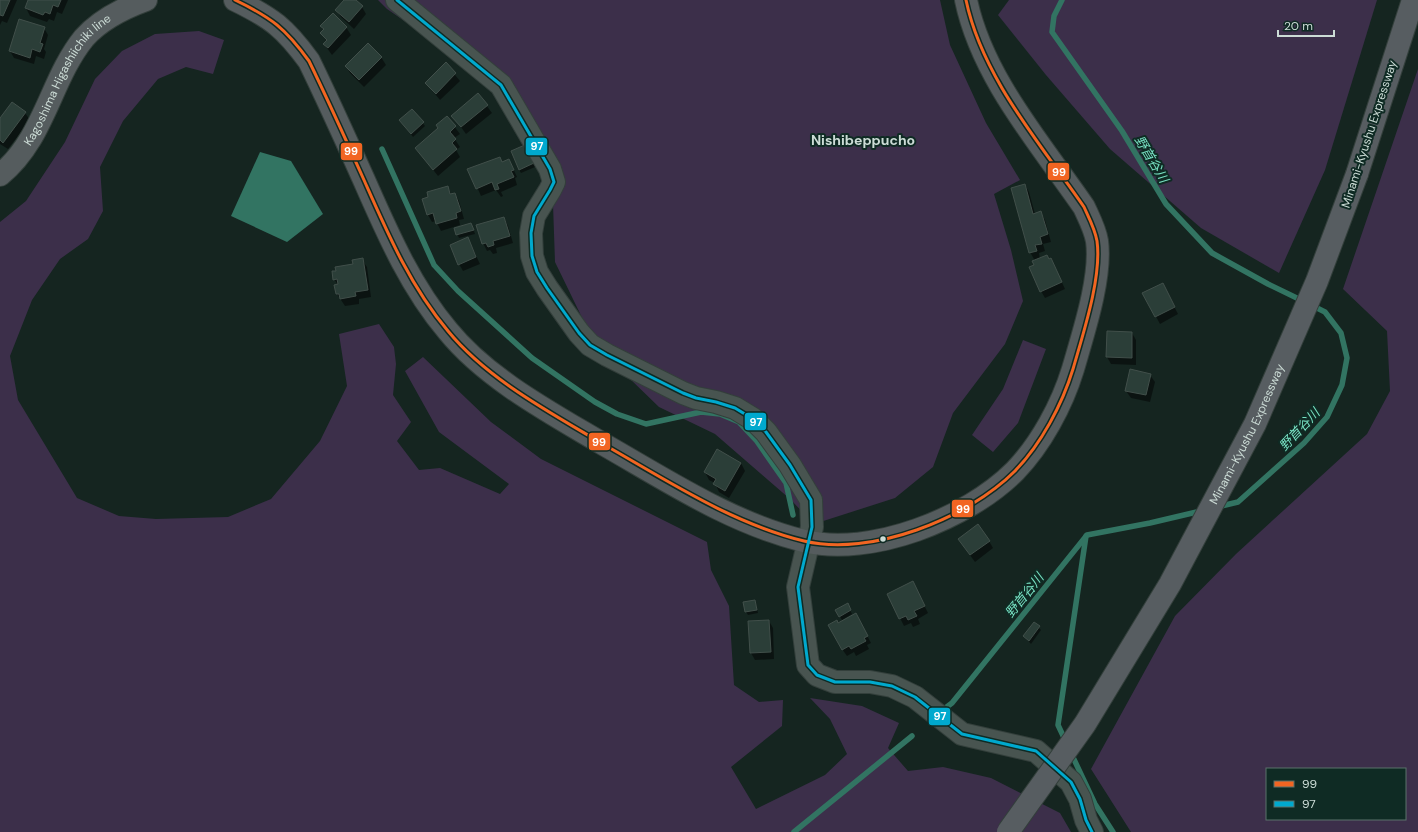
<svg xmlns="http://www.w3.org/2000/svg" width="1418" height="832" font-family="'DM Sans','Noto Sans JP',sans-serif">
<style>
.green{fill:#3c2f4a;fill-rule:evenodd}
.water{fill:#327462}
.shadow{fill:#0007}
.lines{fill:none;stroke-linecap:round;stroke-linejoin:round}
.stream{stroke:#327462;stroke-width:5.5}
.building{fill:#2b3e38;stroke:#414f4a}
.minor-casing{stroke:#333f3b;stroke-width:24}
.major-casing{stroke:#333f3b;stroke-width:24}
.highway-casing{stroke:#333f3b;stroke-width:24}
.minor{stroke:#485450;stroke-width:22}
.major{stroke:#555c5e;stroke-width:22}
.highway{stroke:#575d61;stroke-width:22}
.highway-bridge-casing{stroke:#333f3b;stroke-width:24;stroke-linecap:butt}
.highway-bridge{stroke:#575d61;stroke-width:22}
.bus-1-casing{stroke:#0f2b24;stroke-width:6}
.bus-2-casing{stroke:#0f2b24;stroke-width:6}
.bus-1{stroke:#f26522;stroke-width:3}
.bus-2{stroke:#00a9ce;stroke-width:3}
.bus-dot{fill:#ccdcd6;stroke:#0f2b24;stroke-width:1.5}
.labels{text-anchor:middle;stroke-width:4;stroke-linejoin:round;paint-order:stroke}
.street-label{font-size:12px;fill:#ccdcd6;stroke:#0f2b24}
.water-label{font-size:13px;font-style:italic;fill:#78e1c3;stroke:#0f2b24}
.quarter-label{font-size:14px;font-weight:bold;fill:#ccdcd6;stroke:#0f2b24}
.line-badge{stroke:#0f2b24;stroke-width:1.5}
.badge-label{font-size:11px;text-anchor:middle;font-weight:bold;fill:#fff}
</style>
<rect width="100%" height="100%" fill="#152520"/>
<g class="green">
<path d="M378,0H940L950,45L986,123L1020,180L994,194L1011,250L1023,301L1005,344L953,413L933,467L895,498L814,524L790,499L715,434L659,407L628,377L589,332L555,262L553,204L525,116L476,70L387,9Z"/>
<path d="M1009,0H1377L1325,170L1279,273L1201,228L1110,149L1046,75L998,15Z"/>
<path d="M199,31L224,40L213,74L186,67L158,79L123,121L100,167L103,211L88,239L60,259L32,300L10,356L18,400L77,498L119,516L156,519L228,517L271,499L320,441L347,386L339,334L379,324L394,347L396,364L393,395L411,422L397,441L419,470L440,468L500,494L509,484L439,432L405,371L423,357L491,422L541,459L707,542L711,570L729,606L734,685L759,702L783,700L782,726L731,767L756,809L825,775L847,754L830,719L810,698L862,706L899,723L888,748L908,771L943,767L991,778L1060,813L1071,832H0V222L26,201L65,142L95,79L122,51L155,34Z"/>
<path d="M1418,69V832H1131L1091,769L1175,616L1236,554L1367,434L1390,391L1387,331L1343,289ZM1267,769H1405V819H1267Z"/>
<path d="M1023,340L1046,349L1018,423L993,452L972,435L1003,389Z"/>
</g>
<path class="water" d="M260,152L291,161L323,214L287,242L231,216Z"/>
<g class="shadow">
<path d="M0,0H17L7,23L2,21L0,25Z"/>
<path d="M29,0H68L62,14L57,12L54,21L49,19L47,22L30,16L26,8Z"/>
<path d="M345,0H355L362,7L366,14L354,29L341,17L336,10Z"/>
<path d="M322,26L346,27L351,35L332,55L324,44L327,41L321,33L324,30Z"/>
<path d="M44,28L48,35L44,49L46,52L44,59L36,56L34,64L14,58L10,51Z"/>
<path d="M381,57L386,65L364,87L350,73L346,66Z"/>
<path d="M446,64L460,81L440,100L426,83Z"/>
<path d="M478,94L492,113L466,134L453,116Z"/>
<path d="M412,110L425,126L413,137L402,123Z"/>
<path d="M25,113L30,120L8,149L0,144V120Z"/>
<path d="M447,117L460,134L454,138L460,147L456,150L460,157L438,176L416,148L439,128Z"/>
<path d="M528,149L535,167L521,173L519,170Z"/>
<path d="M509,160L517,177L515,178L517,185L501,192L503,196L501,197L496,190L481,196L469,169L502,163Z"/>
<path d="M1025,185L1029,192L1035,214L1041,213L1045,220L1051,242L1043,244L1045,251L1039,253L1040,259H1051L1065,289L1045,298L1041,291L1035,261L1030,252Z"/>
<path d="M447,187L452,195L455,194L459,201L464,219L459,220L460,225L441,231L436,221L432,222L428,215L424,200Z"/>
<path d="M504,218L508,226L513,243L496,248L497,253L493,254L490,250L487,251L483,243Z"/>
<path d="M473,228L475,234L459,238L455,229Z"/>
<path d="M468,239L480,264L463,271L459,264Z"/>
<path d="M362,260L367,267L371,297L359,299V304L345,306L337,294L338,285L334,279Z"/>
<path d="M1166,291L1178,314L1160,324L1144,294Z"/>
<path d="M1132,333L1136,340V365L1111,364L1107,357Z"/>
<path d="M1150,375L1155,382L1150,402L1131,398L1126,391Z"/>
<path d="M741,463L745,471L729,498L719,492L715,483L709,480L705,472Z"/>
<path d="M989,541L993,548L975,562L964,547Z"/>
<path d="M916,589L928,613L918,619L920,624L913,627L911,623L904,626L888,594Z"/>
<path d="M755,601L758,613L748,615L746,612Z"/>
<path d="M847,604L852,614L842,620L836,610Z"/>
<path d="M769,621L773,628L774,659L755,660L751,653Z"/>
<path d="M860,622L871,643L867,645L869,649L856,656L854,652L847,656L842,649L838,624Z"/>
<path d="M1034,623L1041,630L1031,644L1024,636Z"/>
</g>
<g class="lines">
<g class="stream">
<path d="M1062,0L1054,16L1052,32L1122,131L1166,204L1212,253L1268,284L1303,301"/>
<path d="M382,149L434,265L458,291L532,358L595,402L617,414L646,424L701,412L720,414L739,422L756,440L786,483L793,515"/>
<path d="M1217,507L1238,502L1304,443L1327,417L1342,385L1347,358L1341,333L1325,312L1311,305"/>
<path d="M940,712L952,703L1087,535L1150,523L1201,511"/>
<path d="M1066,742L1058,725L1086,536"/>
<path d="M1071,753L1095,804L1113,832"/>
<path d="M794,832L912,736"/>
</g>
</g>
<g class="building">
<path d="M0,0H10L3,16L0,15Z"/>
<path d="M28,0H61L58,7L53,5L50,14L45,12L43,15L25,8Z"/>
<path d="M344,0H356L363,6L349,22L335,10Z"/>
<path d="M333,13L347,27L328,48L323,44L327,40L320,33L324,29L320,26Z"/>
<path d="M19,19L45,27L40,43L43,44L40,52L32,49L30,58L9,51Z"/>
<path d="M368,43L382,57L359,80L345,66Z"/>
<path d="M446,62L456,73L436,94L425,83Z"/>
<path d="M478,93L488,105L461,127L451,116Z"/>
<path d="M12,102L26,112L3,143L0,140V118Z"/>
<path d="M412,109L424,122L411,134L399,120Z"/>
<path d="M447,116L456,126L450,132L456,139L452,143L457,149L433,170L415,148L438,128L436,125Z"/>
<path d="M527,144L534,163L519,170L511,151Z"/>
<path d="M500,157L502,162L509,159L514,170L511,171L514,177L497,184L499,189L495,190L492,182L476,189L467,169Z"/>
<path d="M1025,184L1033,214L1041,211L1048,234L1040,237L1042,244L1035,245L1037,251L1029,253L1011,188Z"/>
<path d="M448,186L450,194L455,193L461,211L456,213L457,218L436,224L433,213L427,215L422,199L428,197L427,192Z"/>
<path d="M504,217L510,236L493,241L494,245L488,247L486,243L482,244L476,225Z"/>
<path d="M471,223L474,230L456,235L454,228Z"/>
<path d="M468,237L476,257L458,265L450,245Z"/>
<path d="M1047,255L1049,259L1051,258L1062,282L1040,292L1029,267L1034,265L1032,261Z"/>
<path d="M363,258L368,290L355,292L356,296L340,299L339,294H336L334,285L338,284L337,279L333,280L332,271H336L335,267L353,264L352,260Z"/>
<path d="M1163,283L1175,307L1155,317L1142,293Z"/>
<path d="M1107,331L1132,332V358L1106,357Z"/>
<path d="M1130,369L1151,374L1146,395L1125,391Z"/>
<path d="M717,449L741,463L725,491L713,484L716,479L704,472Z"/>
<path d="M978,524L990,541L970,555L958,539Z"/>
<path d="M913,581L925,606L914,611L917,616L908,620L906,616L899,619L887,594Z"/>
<path d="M755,600L757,610L745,612L743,602Z"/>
<path d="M848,603L851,610L839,617L835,610Z"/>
<path d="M856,613L868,636L864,638L866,641L851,649L849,646L842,650L828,625L837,620L838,623Z"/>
<path d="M769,620L771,652L750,653L748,621Z"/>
<path d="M1034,622L1040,626L1029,641L1023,636Z"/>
</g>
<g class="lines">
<g class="minor-casing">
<path id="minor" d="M397,0L501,85L550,169L554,182L550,190L534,216L531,233L532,256L537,272L547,288L579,333L590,345L607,355L683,393L696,398L716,402L735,408L753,419L766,432L790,465L811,500L812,527L798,587L808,665L817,675L835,682H870L892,686L915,697L962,734L1036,751L1071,782L1080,799L1086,820L1092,832"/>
</g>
<g class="major-casing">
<g id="major">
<path d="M235,0C272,18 285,28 309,61C328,100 346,140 364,180C387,232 410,286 448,331C487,379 551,413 603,444C668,481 731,523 804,541C871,557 967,519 1015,471C1041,444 1062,405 1073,369C1083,334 1102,277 1097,241C1095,229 1089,218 1084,207C1040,143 982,77 966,0"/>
<path id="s1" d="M0,175C45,138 50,80 84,38C100,20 124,8 146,0"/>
</g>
</g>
<g class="highway-casing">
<path id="highway" d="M1357,174L1413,0"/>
</g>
<use href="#minor" class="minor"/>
<use href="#major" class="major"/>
<use href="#highway" class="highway"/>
<g class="highway-bridge-casing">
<g id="highway-bridge">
<path id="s2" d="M1008,832L1085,724L1170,584L1255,424L1317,281L1357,174"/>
</g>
</g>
<use href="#highway-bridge" class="highway-bridge"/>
<g class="bus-1-casing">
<path id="bus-1" d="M235,0C272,18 285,28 309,61C328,100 346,140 364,180C387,232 410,286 448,331C487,379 551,413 603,444C668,481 731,523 804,541C871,557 967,519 1015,471C1041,444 1062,405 1073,369C1083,334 1102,277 1097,241C1095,229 1089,218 1084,207C1040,143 982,77 966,0"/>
</g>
<g class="bus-2-casing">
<path id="bus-2" d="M397,0L501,85L550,169L554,182L550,190L534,216L531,233L532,256L537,272L547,288L579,333L590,345L607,355L683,393L696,398L716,402L735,408L753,419L766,432L790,465L811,500L812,527L798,587L808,665L817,675L835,682H870L892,686L915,697L962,734L1036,751L1071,782L1080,799L1086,820L1092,832"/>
</g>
<use href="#bus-1" class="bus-1"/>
<use href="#bus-2" class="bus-2"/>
</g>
<circle class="bus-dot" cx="883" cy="539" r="3.5"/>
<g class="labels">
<g class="street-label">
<text dy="4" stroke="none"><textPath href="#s1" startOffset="118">Kagoshima Higashiichiki line</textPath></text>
<text transform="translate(1369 134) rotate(-72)" y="4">Minami-Kyushu Expressway</text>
<text dy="4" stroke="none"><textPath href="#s2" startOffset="465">Minami-Kyushu Expressway</textPath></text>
</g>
<g class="water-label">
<text transform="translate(1152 159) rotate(59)" y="5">野首谷川</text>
<text transform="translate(1299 429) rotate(-47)" y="5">野首谷川</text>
<text transform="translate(1024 595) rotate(-51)" y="5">野首谷川</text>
</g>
<g class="quarter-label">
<text x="863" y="145">Nishibeppucho</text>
</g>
</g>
<g class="line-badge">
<rect x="525" y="137" width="23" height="19" rx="4" fill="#00a9ce"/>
<rect x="340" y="142" width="23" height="19" rx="4" fill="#f26522"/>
<rect x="1047" y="162" width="23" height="19" rx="4" fill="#f26522"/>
<rect x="744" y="412" width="23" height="19" rx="4" fill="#00a9ce"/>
<rect x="588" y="432" width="23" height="19" rx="4" fill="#f26522"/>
<rect x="951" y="499" width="23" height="19" rx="4" fill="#f26522"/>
<rect x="928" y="707" width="23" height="19" rx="4" fill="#00a9ce"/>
</g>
<g class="badge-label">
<text x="537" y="150">97</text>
<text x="351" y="155">99</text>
<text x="1059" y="176">99</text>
<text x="756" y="426">97</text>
<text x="599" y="446">99</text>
<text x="963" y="513">99</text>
<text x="940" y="720">97</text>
</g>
<rect x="1266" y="768" width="140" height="52" fill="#0f2b24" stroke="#5b726b"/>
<rect x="1274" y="781" width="20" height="6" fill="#f26522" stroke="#5b726b"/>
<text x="1302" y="788" font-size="12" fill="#ccdcd6">99</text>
<rect x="1274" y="801" width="20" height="6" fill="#00a9ce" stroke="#5b726b"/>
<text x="1302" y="808" font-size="12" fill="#ccdcd6">97</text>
<path d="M1278 30v6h56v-6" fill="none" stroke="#ccdcd6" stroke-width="2"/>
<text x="1284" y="30" font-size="12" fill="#ccdcd6" stroke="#0f2b24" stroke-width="3" paint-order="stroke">20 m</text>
</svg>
